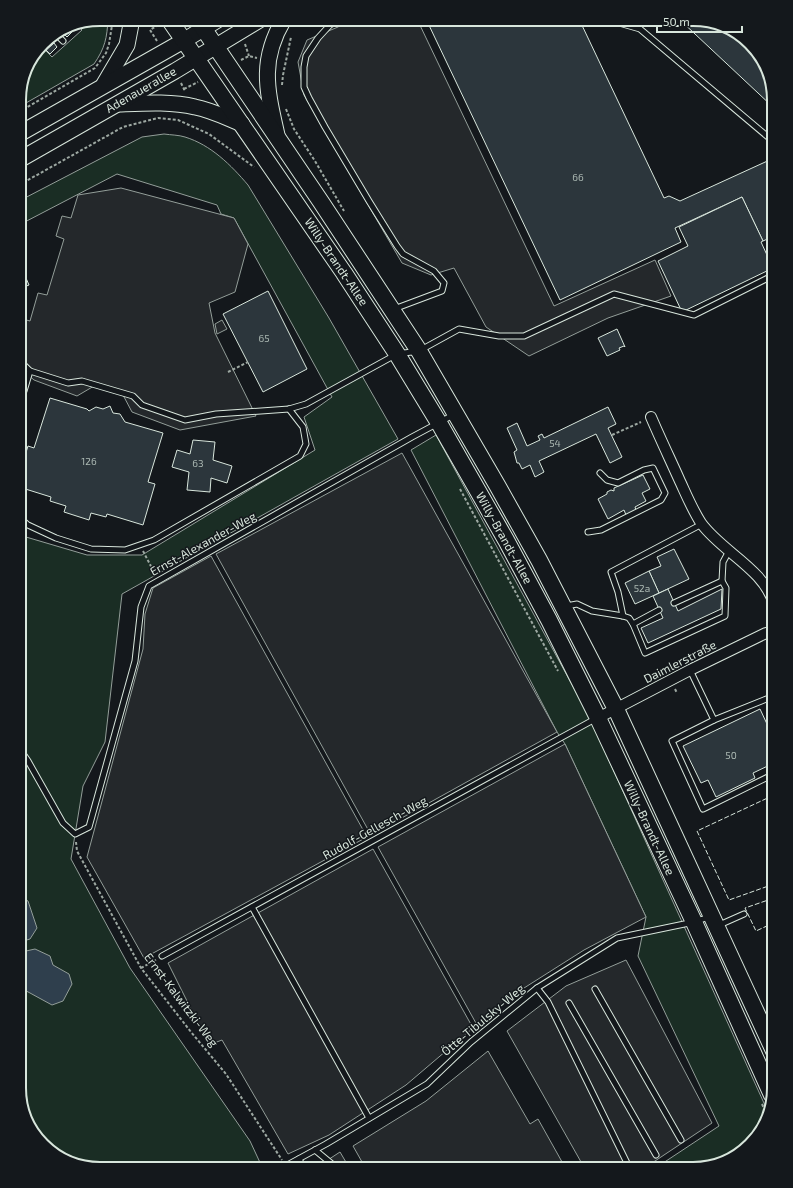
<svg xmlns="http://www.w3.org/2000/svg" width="793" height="1188" font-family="'Exo 2',sans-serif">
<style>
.green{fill:#1a2d24;stroke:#939e99}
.parking{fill:#24282b;stroke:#939e99}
.water{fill:#2f3f4d;stroke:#939e99}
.building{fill:#2c363c;stroke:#d8e6dc}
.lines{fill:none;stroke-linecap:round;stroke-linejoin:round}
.lane-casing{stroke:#d8e6dc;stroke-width:7}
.street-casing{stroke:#d8e6dc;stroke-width:12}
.secondary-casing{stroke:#d8e6dc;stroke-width:17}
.primary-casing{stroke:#d8e6dc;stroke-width:18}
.path{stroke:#9da8a2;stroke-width:2;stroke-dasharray:3 2;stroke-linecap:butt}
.lane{stroke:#14181c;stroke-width:5}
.street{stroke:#14181c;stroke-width:10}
.secondary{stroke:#14181c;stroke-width:15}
.primary{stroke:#14181c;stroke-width:16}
.fence{stroke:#d8e6dc;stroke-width:1;stroke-dasharray:5 2;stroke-linecap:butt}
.labels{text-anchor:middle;stroke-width:3;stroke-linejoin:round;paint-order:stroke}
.number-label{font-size:10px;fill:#adbab4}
.street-label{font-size:12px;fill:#d8e6dc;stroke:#14181c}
.rim{fill:none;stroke:#d8e6dc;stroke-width:2}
</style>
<rect width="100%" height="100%" fill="#14181c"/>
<g class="green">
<path d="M100,19H108C107,38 105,48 94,64L19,107V95L27,64L41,46L52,57L82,30L76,24Z"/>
<path d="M164,134C171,135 179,135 185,137C211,145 231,165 248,185L329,318L398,439L122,594L105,742L83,786L71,859L130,968L250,1141L263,1169H95L55,1155L30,1128L19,1088V528L26,537L87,555H142L315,450L304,417L332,397L234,218L221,214L217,205L117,174L19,225V201L142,137Z"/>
<path d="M436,435L588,714L768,1112L763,1129L733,1158L693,1169H654L719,1126L638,956L646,917L565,744L557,732L411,450Z"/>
</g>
<g class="parking">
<path d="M350,19H417L554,306L655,260L671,296L608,318L529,356L486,327L454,268L431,275L402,263L304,95L298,62L307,40L338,27Z"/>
<path d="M121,188L234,218L248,244L235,292L209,303L215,333L256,416L180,430L132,412L123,395L94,386L77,396L34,380L19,367V318L30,321L38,293L47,295L64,239L56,236L62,216L71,218L78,195Z"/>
<path d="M222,320L227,329L217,334L215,324Z"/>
<path d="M402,453L557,732L371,835L216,554Z"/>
<path d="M211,556L367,837L144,958L87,857L143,649L145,614L153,588Z"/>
<path d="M565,744L646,917L584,950L513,995L477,1025L378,847Z"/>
<path d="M373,849L473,1028L406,1085L329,1135L288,1154L222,1040L209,1045L168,963Z"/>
<path d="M626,960L712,1123L646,1167L647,1169H585L507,1031L566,986Z"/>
<path d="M488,1051L530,1124L538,1119L566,1169H366L353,1146L426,1101Z"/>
<path d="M340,1152L350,1169H316L317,1167Z"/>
</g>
<g class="water">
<path d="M19,896L28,901L37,928L30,939L20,942Z"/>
<path d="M19,944L21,948L26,951L35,949L50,956L53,965L69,974L72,984L63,1001L52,1005L19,987Z"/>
</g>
<g class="building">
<path d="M426,19H579L664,198L669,196L680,201L774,158V236L763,241L742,197L675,228L681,242L560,300Z"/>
<path d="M679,19H698L734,30L763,60L774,100V108Z"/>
<path d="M69,25L71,27L64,34L61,31Z"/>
<path d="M71,27L74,30L67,37L64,34Z"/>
<path d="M49,38L50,39L43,46L41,45L43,43Z"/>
<path d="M50,39L54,43L46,50L43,46Z"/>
<path d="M54,43L57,47L50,54L46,50Z"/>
<path d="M742,197L763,241L761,242L773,268L682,312L658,261L688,246L679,227Z"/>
<path d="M19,262L29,285L19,289Z"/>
<path d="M268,291L307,369L263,392L223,314Z"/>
<path d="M617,329L625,347L624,346L619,348L620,350L607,356L598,338Z"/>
<path d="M50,398L87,409L89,411L96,407L103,409L110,406L113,413L120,414L125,422L163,433L148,482L155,484L143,525L107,514L106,517L91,513L89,520L64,512L66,506L50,501L51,497L19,487V475L28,446L34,448Z"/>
<path d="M608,407L616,424L608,428L622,457L610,463L596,434L539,461L544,472L535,477L530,465L522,469L519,463H517L514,452L517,450L507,428L517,423L527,446L540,440L538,436L542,434L544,438Z"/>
<path d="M193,440L215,442L213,460L232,466L227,483L211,478L210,492L187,490L189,472L172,467L177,450L190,454Z"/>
<path d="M643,475L650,489L642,493L646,501L635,507L636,510L626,515L624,510L608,519L598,499L607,494V492L611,490L614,491V488Z"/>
<path d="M674,549L689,579L659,593L649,571L661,566L657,557Z"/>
<path d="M649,571L659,593L635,604L625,583Z"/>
<path d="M668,589L678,611L722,589L721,609L648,643L641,628L663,618L653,596Z"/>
<path d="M760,709L774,739V763L753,773L755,778L716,797L708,780L701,783L683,746Z"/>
</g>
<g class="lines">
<g class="lane-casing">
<g id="lane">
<path d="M340,19L330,25L318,38L306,56L304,67V87L309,98L325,127L369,201L397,246L403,254L434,271L444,283L442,291L394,309"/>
<path d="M605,19L640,29L774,142"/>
<path d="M56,34L63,41"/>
<path d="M19,360L30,371L68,383L82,381L133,396L142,405L185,420L216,414L289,409L306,404L397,354L419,351L459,329L499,336H524L614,294L694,315L774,275"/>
<path d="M19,398L24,391L30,371"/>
<path d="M19,517L28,525L56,538L91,549L125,550L154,540L300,456L306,444L303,427L289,409"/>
<path d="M588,532L601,530L661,500L665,493L653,468L644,470L618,483L607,480L600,473"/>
<path d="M722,581L723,562L729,551"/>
<path d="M566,606L577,604L592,611L623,616L629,618L633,624L659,610"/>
<path d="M623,616L618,592L611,572L702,524"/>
<path d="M633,624L645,653L725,616L726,588L722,581L674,603"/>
<path d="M690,670L714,720L672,741L703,809L774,774"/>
<path d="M714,720L774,696"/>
<path d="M19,748L28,761L63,823L75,834L89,827L135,661L141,607L149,586L412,437L455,414"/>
<path d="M252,907L369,1118"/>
<path d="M717,926L744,914"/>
<path d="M162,956L595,719"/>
<path d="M537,988L548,1002L630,1169"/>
<path d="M595,989L681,1140"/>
<path d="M569,1003L656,1155"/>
<path d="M315,1150L332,1164L334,1169"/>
<path d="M299,1159L304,1169"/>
<path d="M280,1169L326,1144L427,1084L471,1042L537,988L617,938L694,922L709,917"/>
</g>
</g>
<g class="street-casing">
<g id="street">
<path d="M651,417C660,438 670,459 679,479C686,494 692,509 701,523C722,552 764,569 774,604"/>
<path d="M598,718L690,670L766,633L774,631"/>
</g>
</g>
<g class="secondary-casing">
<g id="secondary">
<path d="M104,84L127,45L132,19"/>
<path d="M118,104C143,103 171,101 195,107C211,110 227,118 242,124"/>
<path d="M19,134L185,40L219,19"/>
<path d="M277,135C267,90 259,61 284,19"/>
<path d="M19,160L175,71L261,19"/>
</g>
</g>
<g class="primary-casing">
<g id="primary">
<path d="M169,19L344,273L397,354L439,423L506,540L549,620L598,718L694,922L772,1095"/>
<path d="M197,19L321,202L419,351L497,485L539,560L616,709L774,1051"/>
</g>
</g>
<g class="path">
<path d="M297,24L302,19"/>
<path d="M157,41L150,30L158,25"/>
<path d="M245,44L249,56"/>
<path d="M241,60L249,56L257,58"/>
<path d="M181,83L184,89V91"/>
<path d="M282,85L283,75L291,37"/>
<path d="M184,89L198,82"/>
<path d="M286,109L294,129L315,161L344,211"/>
<path d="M19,112L95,68L106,53L109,44L113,19"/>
<path d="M19,185L123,127L158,118L178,120L209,134L254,167"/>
<path d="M228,372L248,362"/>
<path d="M612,435L641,422"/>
<path d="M460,489L558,671"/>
<path d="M143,551L155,574"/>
<path d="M675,689L677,693"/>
<path d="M76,842L77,851L141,968L191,1032L226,1074L282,1160"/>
<path d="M141,968L156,960"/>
<path d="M762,1104L767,1115"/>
</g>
<use href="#lane" class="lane"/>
<use href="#street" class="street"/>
<use href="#secondary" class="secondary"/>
<use href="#primary" class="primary"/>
<g class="fence">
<path d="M774,884L729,900L697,831L774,795"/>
<path d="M774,928L769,925L756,931L745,908L774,898"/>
</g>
</g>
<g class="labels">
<g class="number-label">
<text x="578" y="181">66</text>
<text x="264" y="342">65</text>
<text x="555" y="447">54</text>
<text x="89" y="465">126</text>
<text x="198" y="467">63</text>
<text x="642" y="592">52a</text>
<text x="731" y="759">50</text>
</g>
<g class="street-label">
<text transform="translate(141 90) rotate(-30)" y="4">Adenauerallee</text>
<text transform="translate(336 262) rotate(56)" y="4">Willy-Brandt-Allee</text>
<text transform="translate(504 538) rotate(61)" y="4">Willy-Brandt-Allee</text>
<text transform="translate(203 544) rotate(-29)" y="4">Ernst-Alexander-Weg</text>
<text transform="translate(680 662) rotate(-27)" y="4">Daimlerstraße</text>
<text transform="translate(375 828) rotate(-29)" y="4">Rudolf-Gellesch-Weg</text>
<text transform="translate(649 828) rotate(65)" y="4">Willy-Brandt-Allee</text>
<text transform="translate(181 1000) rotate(53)" y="4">Ernst-Kalwitzki-Weg</text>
<text transform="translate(483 1020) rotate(-40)" y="4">Ötte-Tibulsky-Weg</text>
</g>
</g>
<path d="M0 0H793V1188H0ZM100 26H693A74 74 0 0 1 767 100V1088A74 74 0 0 1 693 1162H100A74 74 0 0 1 26 1088V100A74 74 0 0 1 100 26Z" fill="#14181c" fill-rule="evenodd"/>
<path class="rim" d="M100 26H693A74 74 0 0 1 767 100V1088A74 74 0 0 1 693 1162H100A74 74 0 0 1 26 1088V100A74 74 0 0 1 100 26Z"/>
<path d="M657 26v6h85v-6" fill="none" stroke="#d8e6dc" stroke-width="2"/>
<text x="663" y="26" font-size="12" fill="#d8e6dc" stroke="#14181c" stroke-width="3" paint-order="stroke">50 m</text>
</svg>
